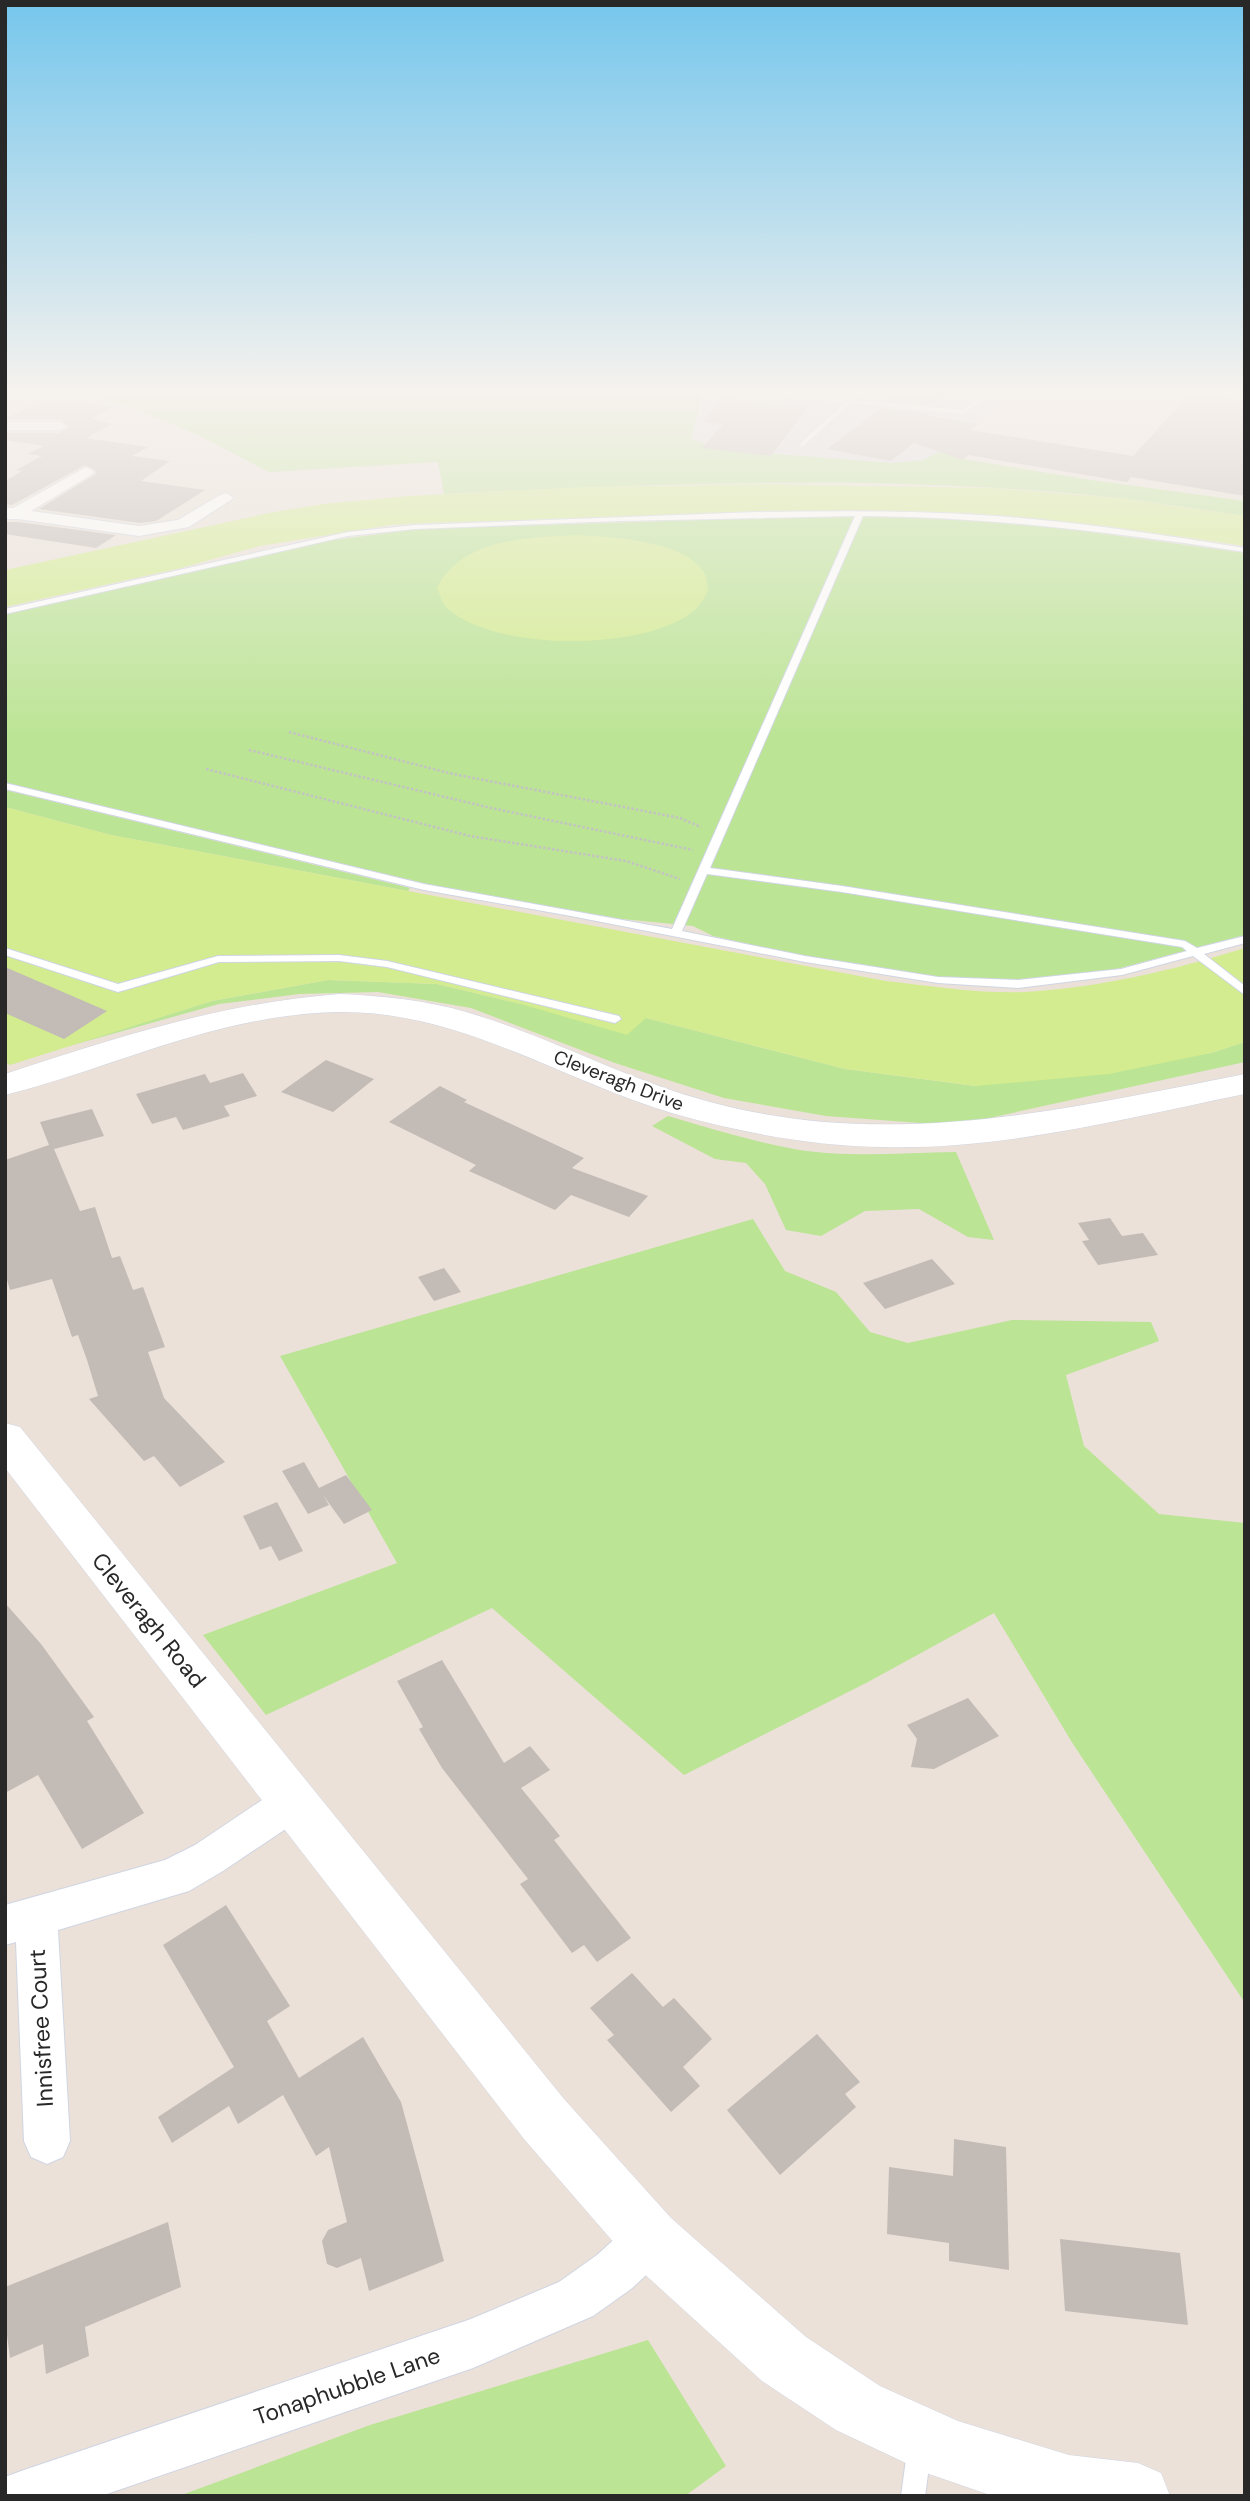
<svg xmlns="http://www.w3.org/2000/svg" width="1250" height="2501" font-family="'DM Sans',sans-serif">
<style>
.industrial{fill:#dcdae3}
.green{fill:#bbe494}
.pitch{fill:#d2ec8f}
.building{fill:#c3bbb6}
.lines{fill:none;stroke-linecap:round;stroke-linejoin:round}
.service-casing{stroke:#cfd5e2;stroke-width:2}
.minor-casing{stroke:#cfd5e2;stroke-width:2}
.tertiary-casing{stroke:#cfd5e2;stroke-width:1}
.path{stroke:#c3c3c3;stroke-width:2.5;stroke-dasharray:2.5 2;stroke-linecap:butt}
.service{fill:#fff;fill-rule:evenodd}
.minor{fill:#fff;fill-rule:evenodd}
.tertiary{fill:#fff;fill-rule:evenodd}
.labels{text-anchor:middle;stroke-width:5;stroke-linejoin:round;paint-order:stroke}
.street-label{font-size:19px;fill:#282828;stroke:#fff}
.near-street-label{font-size:23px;fill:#282828;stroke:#fff}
</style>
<rect width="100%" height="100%" fill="#ebe1d9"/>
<path class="industrial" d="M700,390H1018L941,451L923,460L892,463L729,450L691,440L693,425L702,411Z"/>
<g class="green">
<path d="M112,390H700C703,416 693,417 692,440L729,450L892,463L923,460L941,451L963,459L1091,480L1245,501V516C1203,510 1161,503 1119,498C895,474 668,483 444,494L438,462L269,472L200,436L124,404L103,401Z"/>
<path d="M847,515L960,519L1054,527L1245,553V935L1113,970L1016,981L938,977L806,957L713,936L693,926L622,919L448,889L5,783V614L311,543L418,529Z"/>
<path d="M5,790L410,888L408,891L111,835L5,807Z"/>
<path d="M328,980L437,984L521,1004L646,1018L845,1069L975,1086L1211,1053L1245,1042V1062L980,1120L934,1124L826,1116L724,1098L615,1063L471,1008L378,992L299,994L219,1004L62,1048L212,1001Z"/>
<path d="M668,1116C709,1128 751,1141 794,1149C846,1158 903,1153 956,1152L994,1240L968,1237L919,1209L865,1211L821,1236L786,1230L765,1184L746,1163L715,1159L652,1126Z"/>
<path d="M753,1219L785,1271L836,1292L870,1332L908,1343L1012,1320L1151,1322L1159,1341L1066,1375L1084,1446L1159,1514L1245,1523V2003L1073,1744L994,1613L868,1682L684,1775L492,1608L266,1715L203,1635L397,1563L280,1356Z"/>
<path d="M648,2340L726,2466L685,2496H179L370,2425Z"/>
</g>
<g class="pitch">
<path d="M765,484L994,488L1119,498L1245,516V546L1106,526L968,513L858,510L425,523L390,525L260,546L181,568L5,607V570L274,512L323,504L409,496L585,487Z"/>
<path d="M580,535C612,537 688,541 705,574C707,579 707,586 708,591C705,596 701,604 696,609C649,652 492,652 446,607C441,602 440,594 437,588C461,538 531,537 580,535Z"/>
<path d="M5,807L111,835L886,981C932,986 979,994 1025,992C1099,988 1174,970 1245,948V1042L1211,1053L1109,1074L976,1086L845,1069L646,1018L627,1035L521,1004L437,984L328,980L212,1001L10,1065L5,1062Z"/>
</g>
<g class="building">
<path d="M905,390H942L933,405L891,401Z"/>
<path d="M1191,393L1245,401V496L1131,477L1127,482L968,455L963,460L914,443L891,461L827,449L881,409L928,413L926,415L978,424L970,430L1133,456Z"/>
<path d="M46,398L113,406L92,419L112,424L86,438L148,447L132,456L170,461L141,481L205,490L156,521L140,523L39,509L96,474L95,470L85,465L12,505L5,504V481L22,471L16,470L42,456L28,454L44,446L5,440V433H60L69,427L60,419H5Z"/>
<path d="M722,398L808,407L771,456L702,448L723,424L702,422Z"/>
<path d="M5,522H18L116,535L96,548L5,534Z"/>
<path d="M5,967L107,1011L64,1039L5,1013Z"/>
<path d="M326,1060L374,1079L333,1112L281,1092Z"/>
<path d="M243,1073L257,1096L224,1106L230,1116L183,1130L176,1117L152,1124L136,1094L205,1074L210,1083Z"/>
<path d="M440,1086L467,1100L464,1102L584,1158L572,1168L648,1196L629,1217L571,1195L555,1210L469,1171L476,1165L389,1122Z"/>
<path d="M92,1109L104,1136L54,1149L80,1211L95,1207L112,1258L120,1256L133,1290L143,1287L165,1347L148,1352L164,1398L225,1462L180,1487L154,1456L144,1461L89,1399L98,1396L87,1360L78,1335L72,1337L52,1279L10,1290L5,1273V1160L49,1145L40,1122Z"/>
<path d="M1110,1218L1122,1236L1143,1233L1158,1255L1098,1265L1082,1241L1089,1240L1078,1223Z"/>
<path d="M932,1259L955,1284L885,1309L863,1283Z"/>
<path d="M444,1268L461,1292L434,1301L418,1277Z"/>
<path d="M304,1462L319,1488L346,1475L372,1510L344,1524L323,1495L329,1505L308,1514L282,1471Z"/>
<path d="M277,1502L303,1551L279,1561L271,1546L260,1550L243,1516Z"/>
<path d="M5,1603L41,1644L94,1717L87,1721L144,1813L82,1849L38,1775L5,1793Z"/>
<path d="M442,1660L504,1763L530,1746L550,1770L521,1788L560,1836L554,1840L631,1938L597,1962L584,1945L572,1953L544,1916L520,1884L528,1879L442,1768L419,1729L423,1727L397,1681Z"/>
<path d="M968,1698L999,1736L934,1769L911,1767L917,1739L907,1725Z"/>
<path d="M226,1905L290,2006L267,2021L299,2078L363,2037L401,2102L444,2261L369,2291L361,2258L337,2268L327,2264L322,2241L328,2230L347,2222L329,2147L316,2156L283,2095L238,2124L229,2106L172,2143L158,2117L234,2067L163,1945Z"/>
<path d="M632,1973L663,2007L674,1998L712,2039L683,2067L700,2086L671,2112L607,2040L614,2035L590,2008Z"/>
<path d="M817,2034L860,2082L845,2094L856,2107L780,2175L727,2110Z"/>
<path d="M954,2139L1006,2147L1009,2270L949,2261V2243L887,2234L889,2167L953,2176Z"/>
<path d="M168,2222L181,2287L85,2327L89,2356L46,2374L43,2344L10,2358L5,2320V2287Z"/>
<path d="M1060,2239L1180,2253L1188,2325L1065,2311Z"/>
</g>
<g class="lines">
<g class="service-casing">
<g id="service">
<path d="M742,390L784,393L786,390H793L791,394L963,410L990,390H997L964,414L851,403L802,447L800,444L844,403Z"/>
<path d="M756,512C836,511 916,510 996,516C1079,522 1162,535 1245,548V552C1118,533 992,517 863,516L710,868L842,886L1185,941L1197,948L1245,936V943L1204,954L1245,986V995L1193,956L1122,975L1018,988L938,983L805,962L571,916L424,890L5,789V783L424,884L672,929L855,516L619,521L415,529L348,536L5,614V609L348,532L415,525ZM707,874L842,892L1182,947L1187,951L1121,969L1018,980L938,977L805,956L682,931Z"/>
<path d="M5,948L118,984L218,956L339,955L387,961L619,1016L621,1019L615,1023L387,967L339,961L219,962L118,992L5,955Z"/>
<path d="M919,2440L928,2443L931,2452L925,2496H901L907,2452L910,2443Z"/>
</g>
</g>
<g class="minor-casing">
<g id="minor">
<path d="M5,422H60L67,426L60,430H5Z"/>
<path d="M86,467L94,472L91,475L31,511L139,526L178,520L220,495L226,493L234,498L189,527L139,536L18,519H5V507L13,508Z"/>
<path d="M294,1783L308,1788L314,1801L308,1814L223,1871L189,1891L58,1930L70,2141L63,2157L47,2164L31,2157L24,2141L16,1942L5,1945V1905L165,1860L195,1845L280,1788Z"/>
<path d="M650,2215L667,2222L674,2239L667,2256L631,2289L593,2316L473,2368L101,2496H5V2477L24,2470L471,2319L559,2282L597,2255L633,2222Z"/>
</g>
</g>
<g class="tertiary-casing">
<g id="tertiary">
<path d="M340,994C383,996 425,1000 466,1012C549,1036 626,1080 710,1102C892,1151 1065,1109 1245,1074V1094C1126,1118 1005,1150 884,1147C813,1146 743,1133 675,1114C562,1081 462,1011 340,1012C218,1014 119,1066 5,1095V1074C118,1037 221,1003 340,994Z"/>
<path d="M5,1423L20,1427L564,2099L671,2218L806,2337L880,2386L958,2421L1069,2455L1138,2463L1161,2473L1170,2496H993L929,2474L836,2430L762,2381L629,2260L524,2139L5,1468Z"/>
</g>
</g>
<g class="path">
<path d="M289,732L453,774L680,818L701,827"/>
<path d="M249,750L491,808L693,850"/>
<path d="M206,769L470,836L626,861L680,879"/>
</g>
<use href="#service" class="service"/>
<use href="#minor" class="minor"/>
<use href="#tertiary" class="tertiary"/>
</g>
<linearGradient id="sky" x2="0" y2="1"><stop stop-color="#75c6ec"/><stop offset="0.53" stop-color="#f6f2ee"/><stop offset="1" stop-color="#f6f2ee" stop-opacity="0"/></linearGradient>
<rect width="1250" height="740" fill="url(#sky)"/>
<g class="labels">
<g class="street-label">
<text transform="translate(619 1080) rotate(21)" y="7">Cleveragh Drive</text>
</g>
<g class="near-street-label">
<text transform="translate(149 1620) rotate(51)" y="8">Cleveragh Road</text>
<text transform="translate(41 2028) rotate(-93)" y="8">Innisfree Court</text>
<text transform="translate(347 2386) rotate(-19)" y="8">Tonaphubble Lane</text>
</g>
</g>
<rect width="1250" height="2501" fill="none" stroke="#282828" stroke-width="14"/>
</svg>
